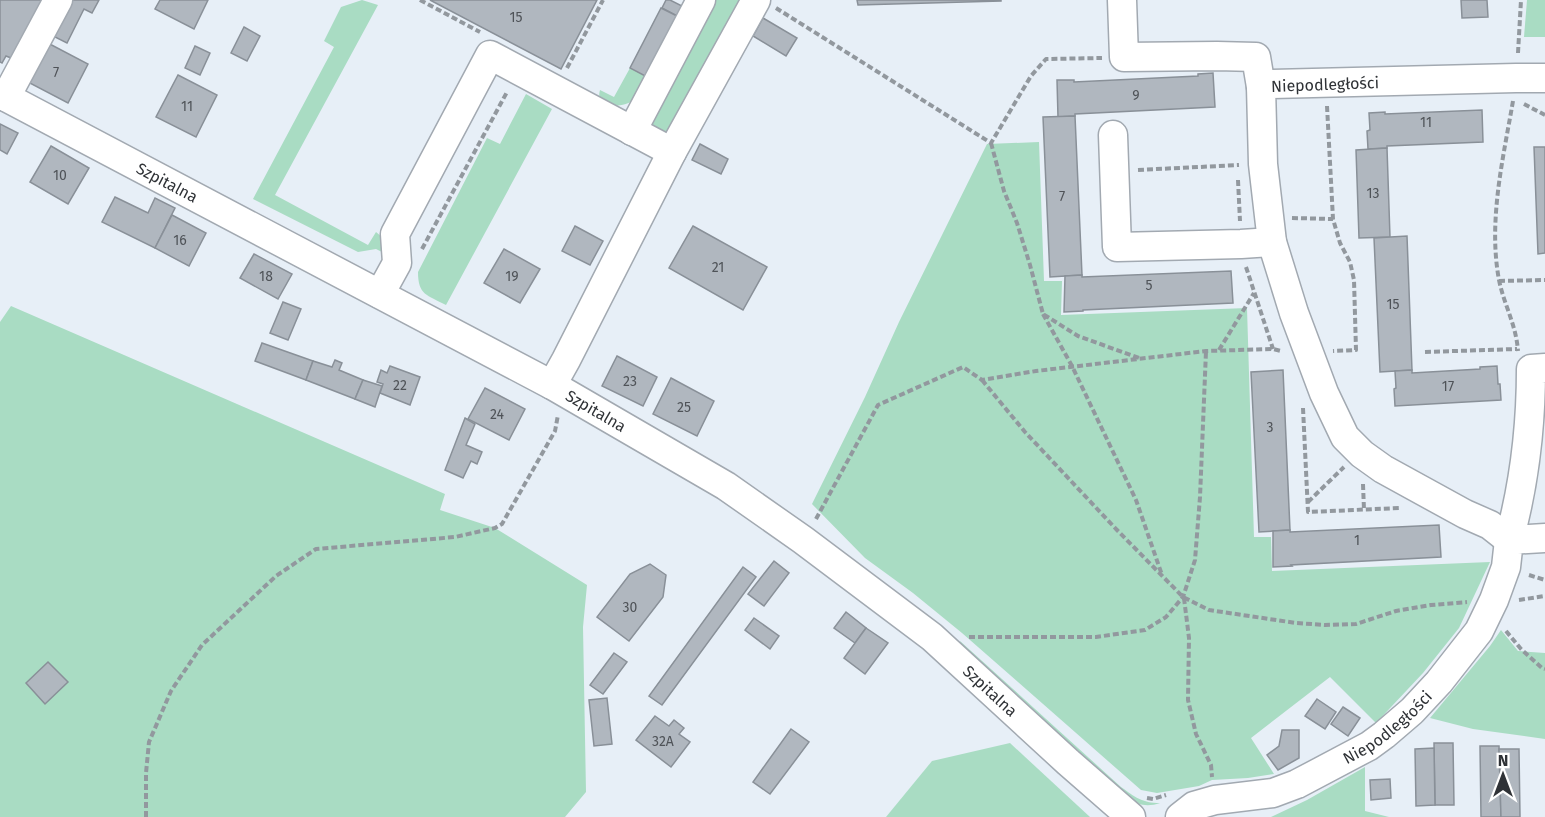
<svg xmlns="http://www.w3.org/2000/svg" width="1545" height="817" font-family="'Fira Sans',sans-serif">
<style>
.green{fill:#a9dcc3}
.building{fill:#b0b7bf;stroke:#899098;stroke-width:1.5}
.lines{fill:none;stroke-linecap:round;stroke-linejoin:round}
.minor-casing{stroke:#a2a9b1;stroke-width:31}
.path{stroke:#92989e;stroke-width:4;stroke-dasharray:6 3;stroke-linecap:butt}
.minor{stroke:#fff;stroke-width:28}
.labels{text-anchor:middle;stroke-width:4.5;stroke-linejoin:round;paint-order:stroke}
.number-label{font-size:14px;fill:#4f5358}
.street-label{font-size:16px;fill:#2f3236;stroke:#fff}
</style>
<rect width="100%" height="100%" fill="#e7eff7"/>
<g class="green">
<path d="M362,0L378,5L275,195L368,245L376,232L383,238L384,253L376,249L358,252L253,199L334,47L324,41L341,7Z"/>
<path d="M713,0H739L671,129L665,135L652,126L653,115Z"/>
<path d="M1527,0H1545V37H1524Z"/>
<path d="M630,68L649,78C645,85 640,93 635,99C625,108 594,111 600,90L614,97Z"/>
<path d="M526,94L552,109L446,305C427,295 418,295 418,272L487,138L500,144Z"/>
<path d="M1039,142L1044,281H1062L1061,315L1247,308L1254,537H1271L1272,571L1490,562L1459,628L1423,673L1376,723L1330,677L1251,738L1274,774L1248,778L1212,780L1199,786L1157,793L1141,790L962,633L913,593L865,558L812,504L865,397L899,322L987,144Z"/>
<path d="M11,306L445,494L440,510L495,528L587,585L583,627L586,792L565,817H0V322Z"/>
<path d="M1501,630L1518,651L1545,653V739L1473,729L1430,718L1490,646Z"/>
<path d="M960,641L1121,787C1135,797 1142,803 1160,803C1148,807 1138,806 1128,797L961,646Z"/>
<path d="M1010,743L1090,817H886L932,761Z"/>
<path d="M1365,767V811L1389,817H1271L1307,800Z"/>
</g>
<g class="building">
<path d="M0,0H44L11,58L6,56L2,63L0,62Z"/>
<path d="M66,0H99L92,13L84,9L67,43L49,34Z"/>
<path d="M160,0H208L194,29L155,9Z"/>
<path d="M430,0H597L561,69Z"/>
<path d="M666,0H670L686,8L681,18L662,8Z"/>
<path d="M857,0H1001V1L858,5Z"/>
<path d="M1461,0H1487L1488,17L1462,18Z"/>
<path d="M661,8L681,18L649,78L630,68Z"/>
<path d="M763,18L797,38L786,56L753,36Z"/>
<path d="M244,27L260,36L247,61L231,53Z"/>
<path d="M44,41L88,64L68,103L24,80Z"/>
<path d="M195,46L210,53L200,75L185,68Z"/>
<path d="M1213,73L1215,107L1075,114V116L1058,117L1057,80H1074V82L1198,76V74Z"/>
<path d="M178,75L217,95L196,137L156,117Z"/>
<path d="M1482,110L1483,142L1387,146V148L1368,149L1367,131L1370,130L1369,113L1385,112V114Z"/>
<path d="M1075,116L1082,275L1050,277L1043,117Z"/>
<path d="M0,124L18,133L7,154L0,150Z"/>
<path d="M700,144L728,159L721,174L692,160Z"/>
<path d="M51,146L89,168L68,204L30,182Z"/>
<path d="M1534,147H1545V253L1538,254Z"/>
<path d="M1387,148L1390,237L1359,238L1356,150Z"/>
<path d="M115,197L148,213L155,198L175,208L155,248L102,222Z"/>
<path d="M172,215L206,233L189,266L155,248Z"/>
<path d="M575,226L603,241L590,265L562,251Z"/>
<path d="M693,226L767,267L743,310L669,268Z"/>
<path d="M1407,236L1412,370L1380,372L1374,238Z"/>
<path d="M504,249L540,269L520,303L484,283Z"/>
<path d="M254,254L292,274L278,299L240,278Z"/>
<path d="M1231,271L1233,303L1083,310V311L1064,312L1065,276L1082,275V277Z"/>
<path d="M283,302L301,309L288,340L270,333Z"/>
<path d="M262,343L313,361L306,380L255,361Z"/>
<path d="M617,356L657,377L643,406L602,386Z"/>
<path d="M335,360L342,363L339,370L363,380L355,399L306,380L313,361L332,367Z"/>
<path d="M390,366L420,377L410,405L380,393L383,384L377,382L381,370L387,373Z"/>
<path d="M1497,366L1498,384H1500L1501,400L1395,406L1394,389L1396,388L1395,371L1412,370V373L1480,369V367Z"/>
<path d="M1283,370L1290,530L1259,532L1251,372Z"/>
<path d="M671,378L714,401L697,436L653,414Z"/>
<path d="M363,380L382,386L375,407L355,399Z"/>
<path d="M485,388L525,409L509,440L468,419Z"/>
<path d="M465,418L475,424L466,445L482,452L477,464L471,461L463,478L445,470Z"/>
<path d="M1439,525L1441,557L1291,565L1292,566L1273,567V531L1290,530V532Z"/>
<path d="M774,561L789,573L764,606L748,594Z"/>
<path d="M650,564L666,575L663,597L629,641L597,617L630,574Z"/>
<path d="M743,567L756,577L662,705L649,696Z"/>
<path d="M846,612L866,628L855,643L834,628Z"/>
<path d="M754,618L779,636L770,649L745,630Z"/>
<path d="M866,628L888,643L865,674L844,658Z"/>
<path d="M614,653L627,662L603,694L590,685Z"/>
<path d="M48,662L68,682L45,704L26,683Z"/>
<path d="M607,698L612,744L594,746L589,700Z"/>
<path d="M1317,699L1336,712L1325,729L1305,716Z"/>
<path d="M1343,707L1360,718L1348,736L1331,724Z"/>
<path d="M655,716L669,726L674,720L684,728L679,734L690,742L671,767L636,740Z"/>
<path d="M791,729L809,742L770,794L753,782Z"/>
<path d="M1282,730H1299V758L1278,770L1267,755L1279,746Z"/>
<path d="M1434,743H1453L1454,805H1435Z"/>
<path d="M1480,746H1499L1501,817H1481Z"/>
<path d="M1434,748L1435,805L1416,806L1415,749Z"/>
<path d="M1499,749H1519L1520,817H1501Z"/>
<path d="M1390,779L1391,798L1371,800L1370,780Z"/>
</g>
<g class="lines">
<g class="minor-casing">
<g id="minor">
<path d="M1122,0L1124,57L1217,56L1256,57L1261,87"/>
<path d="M1545,78H1516L1272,84L1261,87L1263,164L1272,242L1294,313L1324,393L1345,437L1362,454L1383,469L1465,514L1490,525L1509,540C1524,485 1531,426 1531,369L1545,368"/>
<path id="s1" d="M0,94L552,385L726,486L803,540L932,637L1068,762L1131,817"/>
<path d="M6,97L58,0"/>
<path d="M632,131L701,0"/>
<path d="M1113,135L1117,247L1241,244L1272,242"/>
<path d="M380,294L397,263L395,234L490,55L672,152"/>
<path d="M552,385L566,360L672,152L756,0"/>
<path id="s2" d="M1180,817L1194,806L1215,800L1273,793L1297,784L1369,746L1384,735L1412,711L1439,682L1479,631L1494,600L1506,567L1509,540L1545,538"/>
</g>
</g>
<g class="path">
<path d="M420,0L480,32"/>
<path d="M776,8L991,143L1031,76L1046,59L1102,58"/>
<path d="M1518,53L1521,0"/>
<path d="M567,68L603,0"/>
<path d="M1513,101C1503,159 1488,221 1499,280C1504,305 1516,324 1518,351"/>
<path d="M1524,104L1545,115"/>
<path d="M1327,106L1333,219L1340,243L1350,262L1354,280L1356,350L1333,351"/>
<path d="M991,143L1004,191L1017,223L1030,265L1043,314L1078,336L1139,358"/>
<path d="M1138,170L1239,165"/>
<path d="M1238,180L1240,221"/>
<path d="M1292,218L1333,219"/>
<path d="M422,249L507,92"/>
<path d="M1246,267L1273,349"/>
<path d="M1499,281L1545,280"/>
<path d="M1043,314L1072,366L1136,500L1162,575"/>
<path d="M1219,350L1254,293"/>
<path d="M1425,352L1517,349"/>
<path d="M982,380L1025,432L1116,529L1183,597L1209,610L1296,623L1325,625L1356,624L1396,611L1431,605L1467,602"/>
<path d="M1303,408L1308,512L1400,508"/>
<path d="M1363,484L1364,510"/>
<path d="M1308,502L1344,467"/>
<path d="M816,519L878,405L963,367L982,380L1036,371L1206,351L1273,349L1281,351"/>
<path d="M1529,575L1545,580"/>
<path d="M1184,598L1189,638L1188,700L1196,734L1211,765L1212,777"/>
<path d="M1519,600L1545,596"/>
<path d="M1506,631L1521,649L1542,668L1545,669"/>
<path d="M969,637H1096L1145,630L1166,617L1183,597L1195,560L1200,497L1206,351"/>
<path d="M1147,798L1153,799L1166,795"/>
<path d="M146,817V773L149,742L171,691L202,645L276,576L316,549L455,537L495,528L502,524L555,431L558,415"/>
</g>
<use href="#minor" class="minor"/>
</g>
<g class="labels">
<g class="number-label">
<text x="516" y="22">15</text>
<text x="56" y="77">7</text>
<text x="1136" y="100">9</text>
<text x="187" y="111">11</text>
<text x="1426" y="127">11</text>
<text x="60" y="180">10</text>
<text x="1373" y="198">13</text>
<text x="1062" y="201">7</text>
<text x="180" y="245">16</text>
<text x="718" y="272">21</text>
<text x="266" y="281">18</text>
<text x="512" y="281">19</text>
<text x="1149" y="290">5</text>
<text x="1393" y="309">15</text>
<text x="630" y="386">23</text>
<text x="400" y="390">22</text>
<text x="1448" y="391">17</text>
<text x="684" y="412">25</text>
<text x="497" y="419">24</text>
<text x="1270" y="432">3</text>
<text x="1357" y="545">1</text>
<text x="630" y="612">30</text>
<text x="663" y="746">32A</text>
</g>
<g class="street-label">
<text transform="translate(1325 84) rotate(-2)" y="6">Niepodległości</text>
<text dy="6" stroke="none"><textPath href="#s1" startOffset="189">Szpitalna</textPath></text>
<text dy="6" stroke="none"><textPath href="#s1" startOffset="675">Szpitalna</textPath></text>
<text dy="6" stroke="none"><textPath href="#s1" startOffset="1160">Szpitalna</textPath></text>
<text dy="6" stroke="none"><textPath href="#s2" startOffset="231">Niepodległości</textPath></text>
</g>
</g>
<g transform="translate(1503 775)" stroke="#ffffff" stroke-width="4.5" paint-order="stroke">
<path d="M0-4.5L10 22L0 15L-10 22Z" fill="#2f3236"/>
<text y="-9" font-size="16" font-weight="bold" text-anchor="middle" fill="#2f3236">N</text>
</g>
</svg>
